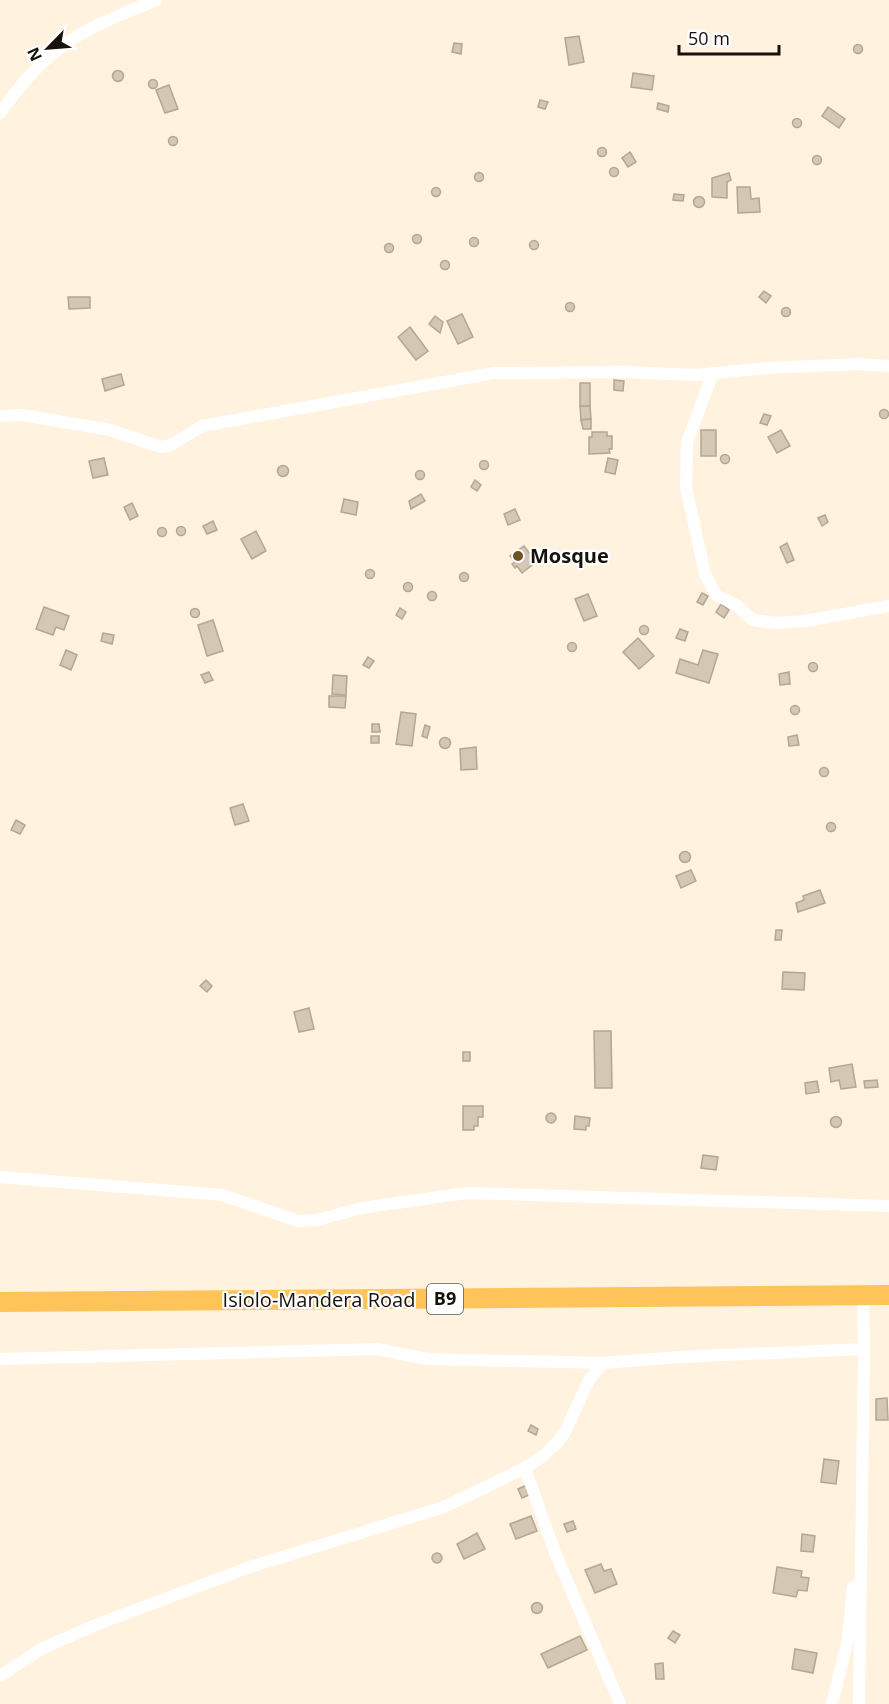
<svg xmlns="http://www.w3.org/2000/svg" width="889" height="1704" font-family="'Open Sans',sans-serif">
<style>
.building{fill:#d4c7b4;stroke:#b3a694;stroke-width:1.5}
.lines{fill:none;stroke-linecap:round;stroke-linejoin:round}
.minor{stroke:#fff;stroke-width:12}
.trunk{stroke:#fec45a;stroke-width:20}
.poi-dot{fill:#6e5325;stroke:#fff;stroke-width:2}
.labels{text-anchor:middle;stroke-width:4.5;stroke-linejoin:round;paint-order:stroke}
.shield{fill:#fff;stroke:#5c5954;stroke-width:1.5}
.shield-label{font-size:18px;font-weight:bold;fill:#16120b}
.poi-label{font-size:20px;font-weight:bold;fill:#16120b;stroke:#fff;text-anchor:start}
.street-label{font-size:20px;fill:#16120b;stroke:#fff}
</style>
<rect width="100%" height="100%" fill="#fff2df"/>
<g class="building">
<path d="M579,36L584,62L569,65L565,38Z"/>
<path d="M454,43L462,44L461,54L452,52Z"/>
<circle cx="858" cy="49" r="4.5"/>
<circle cx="118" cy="76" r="5.5"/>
<path d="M633,73L654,76L652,90L631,87Z"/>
<circle cx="153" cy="84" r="4.5"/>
<path d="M169,85L178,109L165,113L156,90Z"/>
<path d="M540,100L548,102L545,109L538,107Z"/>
<path d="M658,103L669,106L668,112L657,109Z"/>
<path d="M828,107L845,119L839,128L822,116Z"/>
<circle cx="797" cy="123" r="4.5"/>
<circle cx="173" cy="141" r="4.5"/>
<circle cx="602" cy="152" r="4.5"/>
<path d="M630,152L636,162L628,167L622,158Z"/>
<circle cx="817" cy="160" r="4.5"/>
<circle cx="614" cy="172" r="4.5"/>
<circle cx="479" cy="177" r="4.5"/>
<path d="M729,173L731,180L727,182V198L712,197V178Z"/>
<path d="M737,187H750L751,199L759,198L760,212L738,213Z"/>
<circle cx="436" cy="192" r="4.5"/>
<path d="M674,194L684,195L683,201L673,200Z"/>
<circle cx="699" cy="202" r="5.5"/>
<circle cx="417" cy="239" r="4.5"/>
<circle cx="474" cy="242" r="4.5"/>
<circle cx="534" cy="245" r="4.5"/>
<circle cx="389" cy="248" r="4.5"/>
<circle cx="445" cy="265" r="4.5"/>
<path d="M764,291L771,296L766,303L759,297Z"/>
<path d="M68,297H90V308L69,309Z"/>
<circle cx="570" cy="307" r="4.5"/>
<circle cx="786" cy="312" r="4.5"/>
<path d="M462,314L473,337L458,344L447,321Z"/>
<path d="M435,316L443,322L440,333L429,324Z"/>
<path d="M410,327L428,351L416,360L398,337Z"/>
<path d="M121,374L124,385L105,391L102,379Z"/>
<path d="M614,380L624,381L623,391L614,390Z"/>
<rect x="580" y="383" width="10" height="23"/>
<path d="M580,406H590L591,419L581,420Z"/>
<circle cx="884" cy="414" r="4.5"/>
<path d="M764,414L771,416L767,425L760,423Z"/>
<path d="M591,419V429H583L581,420Z"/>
<rect x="701" y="430" width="15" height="26"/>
<path d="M781,430L790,446L777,453L768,437Z"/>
<path d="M592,432H607V436H612V449H609L610,453L589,454V437H592Z"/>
<circle cx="725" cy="459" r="4.5"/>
<path d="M104,458L108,475L93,478L89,461Z"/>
<path d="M608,458L618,460L615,474L605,472Z"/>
<circle cx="484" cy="465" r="4.5"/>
<circle cx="283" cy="471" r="5.5"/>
<circle cx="420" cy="475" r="4.5"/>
<path d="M475,480L481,485L477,491L471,487Z"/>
<path d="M421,494L425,501L411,509L409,501Z"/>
<path d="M344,499L358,502L356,515L341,512Z"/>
<path d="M132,503L138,516L130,520L124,507Z"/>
<path d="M515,509L520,520L508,525L504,514Z"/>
<path d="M825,515L828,522L822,526L818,518Z"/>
<path d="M213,521L217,530L207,534L203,526Z"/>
<circle cx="181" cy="531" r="4.5"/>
<circle cx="162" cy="532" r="4.5"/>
<path d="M256,531L266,551L252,559L241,539Z"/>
<path d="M787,543L794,560L787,563L780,547Z"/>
<path d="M524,546L536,562L522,573L517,566L515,568L512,564L515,562L510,556Z"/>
<circle cx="370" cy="574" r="4.5"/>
<circle cx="464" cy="577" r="4.5"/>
<circle cx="408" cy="587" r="4.5"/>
<circle cx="432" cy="596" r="4.5"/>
<path d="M702,593L708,596L703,605L697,602Z"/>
<path d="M588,594L597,616L584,621L575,599Z"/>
<path d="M721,604L729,610L724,618L716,612Z"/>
<path d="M44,607L69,616L64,630L56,627L53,635L36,629Z"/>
<path d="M400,608L406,612L402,619L396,615Z"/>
<circle cx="195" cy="613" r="4.5"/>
<path d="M213,620L223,651L207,656L198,625Z"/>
<circle cx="644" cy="630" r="4.5"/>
<path d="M680,629L688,632L685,641L676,638Z"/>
<path d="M103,633L114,635L112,644L101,641Z"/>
<path d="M638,638L654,656L639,669L623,652Z"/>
<circle cx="572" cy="647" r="4.5"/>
<path d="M66,650L77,655L71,670L60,665Z"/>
<path d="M703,650L718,654L709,683L676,673L680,659L698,665Z"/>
<path d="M368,657L374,661L369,668L363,665Z"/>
<circle cx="813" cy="667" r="4.5"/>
<path d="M209,672L213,680L205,683L201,675Z"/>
<path d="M789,672L790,684L780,685L779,674Z"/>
<path d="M333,675L347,676L346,695L332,694Z"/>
<path d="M329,696H346L345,708L329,707Z"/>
<circle cx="795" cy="710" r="4.5"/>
<path d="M401,712L416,714L412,746L396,744Z"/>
<path d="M372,724H379L380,732H372Z"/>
<path d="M425,725L430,727L427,738L422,736Z"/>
<path d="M797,735L799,745L789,746L788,737Z"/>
<rect x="371" y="736" width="8" height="7"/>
<circle cx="445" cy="743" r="5.5"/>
<path d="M476,747L477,769L461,770L460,749Z"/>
<circle cx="824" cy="772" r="4.5"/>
<path d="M243,804L249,821L235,825L230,808Z"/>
<path d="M16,820L25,825L20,834L11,830Z"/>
<circle cx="831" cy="827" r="4.5"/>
<circle cx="685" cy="857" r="5.5"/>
<path d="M691,870L696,881L681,888L676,876Z"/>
<path d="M820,890L825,903L798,912L796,903L804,900L803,896Z"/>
<path d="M776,930H782L781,940H775Z"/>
<path d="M783,972L805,973L804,990L782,989Z"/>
<path d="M206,980L212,986L207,992L200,986Z"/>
<path d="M309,1008L314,1029L299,1032L294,1012Z"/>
<path d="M594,1031H611L612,1088H595Z"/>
<rect x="463" y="1052" width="7" height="9"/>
<path d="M852,1064L856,1087L841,1089L839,1080L831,1082L829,1068Z"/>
<path d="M877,1080L878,1087L865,1088L864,1081Z"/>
<path d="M817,1081L819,1092L806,1094L805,1083Z"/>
<path d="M463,1106H483V1117H478V1126H474V1130H463Z"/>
<circle cx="551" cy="1118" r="5"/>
<path d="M575,1116L590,1118L589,1126H586V1130L574,1129Z"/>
<circle cx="836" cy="1122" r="5.5"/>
<path d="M703,1155L718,1157L716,1170L701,1168Z"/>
<path d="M887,1398L888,1420H876V1399Z"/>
<path d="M531,1425L538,1429L536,1435L528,1431Z"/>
<path d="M824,1459L839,1461L836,1484L821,1482Z"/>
<path d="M527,1485L531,1494L522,1498L518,1489Z"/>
<path d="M531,1516L537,1531L516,1539L510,1524Z"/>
<path d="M573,1521L576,1529L567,1532L564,1524Z"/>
<path d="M477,1533L485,1549L464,1559L457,1544Z"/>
<path d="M802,1534L815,1536L813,1552L801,1551Z"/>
<circle cx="437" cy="1558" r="5"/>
<path d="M601,1564L604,1571L611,1569L617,1584L595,1593L585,1570Z"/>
<path d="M777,1567L802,1571L801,1577L809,1578L807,1591L798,1590L796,1597L773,1593Z"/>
<circle cx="537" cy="1608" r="5.5"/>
<path d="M673,1631L680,1635L675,1643L668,1638Z"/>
<path d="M580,1636L587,1650L548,1668L541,1654Z"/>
<path d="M795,1649L817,1653L813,1673L792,1669Z"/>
<path d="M663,1663L664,1679H656L655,1664Z"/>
</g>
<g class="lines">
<g class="minor">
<path d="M0,113C17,89 40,62 64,45C91,25 126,13 156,0"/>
<path d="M713,373L687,442L686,487L705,574L716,595L736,605L753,620L777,623L805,621L889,606"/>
<path d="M0,416L22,415L110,430L161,447L171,445L202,426L494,373L625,372L697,375L766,368L859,364L889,366"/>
<path d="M0,1177L222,1195L298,1221L317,1220L362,1208L467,1193L889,1206"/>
<path d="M0,1359L377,1349L427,1359L603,1363L679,1357L864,1349"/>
<path d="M525,1468L556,1555L620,1704"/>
<path d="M0,1676L43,1648L98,1624L250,1567L444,1507L525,1468L540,1458L557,1443L565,1432L589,1380L603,1363"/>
<path d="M832,1704L848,1639L853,1587"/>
<path d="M859,1704L864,1349L863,1296"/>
</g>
<path class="trunk" d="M0,1302L889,1295"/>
</g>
<circle class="poi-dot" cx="518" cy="556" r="6"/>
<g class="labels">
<rect class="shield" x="427" y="1284" width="36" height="30" rx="4.5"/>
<g class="shield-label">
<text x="445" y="1305">B9</text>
</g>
<g class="poi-label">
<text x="530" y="563">Mosque</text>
</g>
<g class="street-label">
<text x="319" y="1307">Isiolo-Mandera Road</text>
</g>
</g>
<g transform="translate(48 48) rotate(245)" stroke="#ffffff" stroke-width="4.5" paint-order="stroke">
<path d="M0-4.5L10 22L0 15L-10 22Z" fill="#16120b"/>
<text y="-9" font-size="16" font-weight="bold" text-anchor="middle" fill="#16120b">N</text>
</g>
<path d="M679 45v9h100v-9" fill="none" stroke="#16120b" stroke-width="3"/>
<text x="688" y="45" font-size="18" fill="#16120b" stroke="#ffffff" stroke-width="4.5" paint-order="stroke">50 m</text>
</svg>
